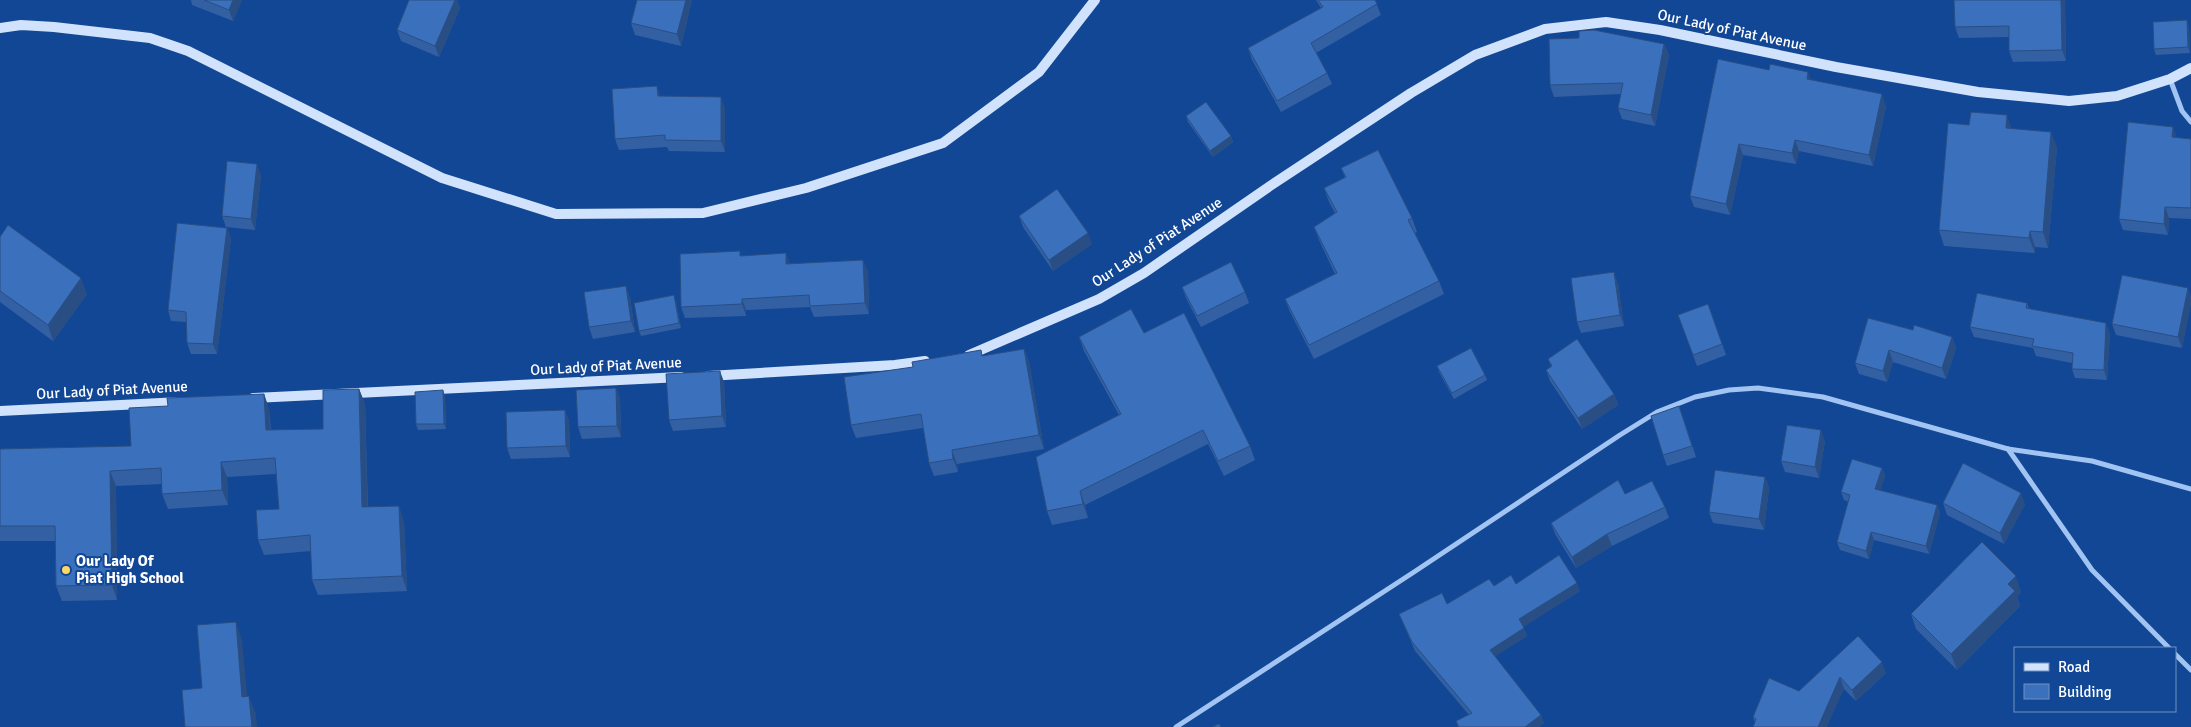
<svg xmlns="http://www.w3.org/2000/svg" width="2191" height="727" font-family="Signika,sans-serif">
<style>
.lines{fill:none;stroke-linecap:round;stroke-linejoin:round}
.street{stroke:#a2c4f3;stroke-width:5}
.secondary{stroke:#d1e2fd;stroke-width:10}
.wall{fill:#3360a3}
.shaded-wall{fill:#294e84}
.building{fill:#3b70bd;stroke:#294e84}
.poi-dot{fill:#ffd763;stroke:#124795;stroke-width:2}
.labels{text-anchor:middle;stroke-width:4;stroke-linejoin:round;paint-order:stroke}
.street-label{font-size:15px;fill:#fff;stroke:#124795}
.poi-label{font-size:15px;font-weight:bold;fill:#fff;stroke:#124795;text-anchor:start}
</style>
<rect width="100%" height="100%" fill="#124795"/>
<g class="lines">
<g class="street">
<path d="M2170,79L2182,111L2191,122"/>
<path d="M2008,449L2092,570L2169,648"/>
<path d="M2175,654L2191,670"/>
<path d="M1176,727L1414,572L1620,435L1657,412L1695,397L1729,390L1758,388L1823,397L2008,449L2092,461L2191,489"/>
</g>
<g class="secondary">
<path d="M0,28L21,25L54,27L150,38L188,51L442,178L556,214L703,213L806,188L943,143L1039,72L1095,0"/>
<path d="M969,355L1099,299L1144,273L1270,186L1411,93L1475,55L1545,29L1606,22L1660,30L1836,67L1978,92L2069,101L2117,96L2170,79L2191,68"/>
<path d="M708,376L895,365L925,361"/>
<path d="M253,398L681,377"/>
<path d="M0,411L181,402"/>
</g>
</g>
<g class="wall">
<path d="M191,0H242L233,21L192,5Z"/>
<path d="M409,0H457L460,8L439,57L401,41L397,30Z"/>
<path d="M692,0L681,46L635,35L631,23Z"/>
<path d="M1316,0H1375L1381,15L1316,53L1327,73L1332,84L1281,112L1252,60L1248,48L1321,8Z"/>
<path d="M1954,0H2065L2066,61L2013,62L2009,51V37L1959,38L1955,27Z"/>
<path d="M2189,26L2190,53L2156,55L2154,49Z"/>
<path d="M1664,44L1669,55L1655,126L1622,119L1618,108L1621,94L1554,97L1550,85Z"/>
<path d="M1718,59L1811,80L1886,106L1873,166L1799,151L1796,164L1743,155L1730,215L1694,207L1690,196Z"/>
<path d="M660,96L725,108V152L669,151L667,147L619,150L615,139Z"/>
<path d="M1186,116L1231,136L1233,142L1213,157L1188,122Z"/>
<path d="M2012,129L2057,147L2048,248L2035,247V253L1944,246L1939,230Z"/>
<path d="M2177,138L2191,139V219L2169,218L2168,235L2123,230L2119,219Z"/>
<path d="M1341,168L1412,218L1417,232L1415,233L1439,281L1444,294L1314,359L1290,312L1285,299L1335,274L1319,240L1314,227L1335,213L1329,202L1324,188L1345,178Z"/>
<path d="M261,175L255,230L226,227L222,216Z"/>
<path d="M1019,216L1092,244L1053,271L1023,227Z"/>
<path d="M227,228L231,239L217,354H191L187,343V322L171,321L168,310Z"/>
<path d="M0,237L87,294L53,341L0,302Z"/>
<path d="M741,256L790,264L868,271L869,314L814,317L810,307L746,310V316L685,318L681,307Z"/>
<path d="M1618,283L1624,326L1581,333L1577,322Z"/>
<path d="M1182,287L1245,292L1249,303L1201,327L1186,298Z"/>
<path d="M630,297L635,332L593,339L589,327Z"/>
<path d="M2191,297V303L2182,348L2116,335L2112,324Z"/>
<path d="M676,301L681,328L641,336L639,331Z"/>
<path d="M2027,303L2029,309L2110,333L2107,380L2075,378L2072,369V363L2036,356L2033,348L1974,337L1970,327Z"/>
<path d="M1708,304L1726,355L1697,366L1678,315Z"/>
<path d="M1913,330L1952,337L1956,348L1946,379L1893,362L1887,382L1859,374L1855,363Z"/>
<path d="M1144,333L1250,446L1255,460L1224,476L1208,444L1085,505L1088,518L1052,525L1047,511L1119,415L1084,351L1079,337Z"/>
<path d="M1024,349L1029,362L1044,449L957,464L958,472L934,476L929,463L923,428L856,438L851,425L983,356Z"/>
<path d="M1548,359L1614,394L1618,405L1582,429L1550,381L1546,370L1551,367Z"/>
<path d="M1437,366L1485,375L1487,380L1454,399L1439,372Z"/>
<path d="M724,382L726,427L673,431L669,420Z"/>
<path d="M616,388L620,399L621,437L582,439L578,427Z"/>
<path d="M359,389L365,404L368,507L404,521L407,591L318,595L312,580L311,551L264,555L258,540L279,509L276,474L227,477L228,505L168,509L162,494V484L116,486L117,600L62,601L56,586L55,541H0V449L131,446L168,406L264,394L269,409L271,430L323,429Z"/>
<path d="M445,396L446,429L418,430L416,424Z"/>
<path d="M565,410L569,421L570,457L511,459L507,448Z"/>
<path d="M1683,417L1696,457L1667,466L1663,455Z"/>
<path d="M1825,441L1819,478L1785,472L1781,461Z"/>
<path d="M1882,468L1885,476L1880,490L1937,505L1940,513L1929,554L1874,540L1869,559L1840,550L1837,542L1849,502L1844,500L1841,492Z"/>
<path d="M1765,477L1769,488L1764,530L1713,523L1709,512Z"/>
<path d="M1625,494L1665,507L1669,518L1612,546L1576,568L1555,534L1551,523Z"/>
<path d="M1943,503L2025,504L2004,544L1947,515Z"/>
<path d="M1516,584L1580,591L1523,627L1527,636L1495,656L1541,715L1544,723L1539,727H1458L1456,721L1469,715L1415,651L1399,614L1447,604L1494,586Z"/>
<path d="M2021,592L2017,596L2020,606L1957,670L1916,629L1911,614Z"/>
<path d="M1858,636L1886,673L1856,701L1844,689L1755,723L1753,717L1799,691Z"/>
</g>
<g class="shaded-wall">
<path d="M233,0H242L233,21L229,10Z"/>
<path d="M455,0H457L460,8L439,57L435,46Z"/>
<path d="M686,0H692L681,46L677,34Z"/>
<path d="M2061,0H2065L2066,61L2062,50Z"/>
<path d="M2187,20L2189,26L2190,53L2188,47Z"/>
<path d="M1664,44L1669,55L1655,126L1651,115Z"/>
<path d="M1808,72L1812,83L1807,79Z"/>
<path d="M657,86L661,97L658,96Z"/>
<path d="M1882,94L1886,106L1873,166L1869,155Z"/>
<path d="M721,97L725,108V152L721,141Z"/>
<path d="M2007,115L2012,130L2006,128Z"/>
<path d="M2173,127L2177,138L2172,137Z"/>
<path d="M2051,132L2057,147L2048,248L2043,232Z"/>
<path d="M1231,136L1233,142L1213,157L1210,151Z"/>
<path d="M1795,140L1799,151L1796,164L1792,153Z"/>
<path d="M1739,144L1743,155L1730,215L1726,204Z"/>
<path d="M257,164L261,175L255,230L251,219Z"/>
<path d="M2165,207L2169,218L2168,235L2164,224Z"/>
<path d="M227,228L231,239L217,354L213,344Z"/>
<path d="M2030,231L2035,247V253L2029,238Z"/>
<path d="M1088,233L1092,244L1053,271L1049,260Z"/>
<path d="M786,253L790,264H786Z"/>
<path d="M863,260L868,271L869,314L865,303Z"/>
<path d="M1614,272L1618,283L1624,326L1620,315Z"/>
<path d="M81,278L87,294L53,341L48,325Z"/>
<path d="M626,286L630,297L635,332L631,321Z"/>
<path d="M2188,288L2191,297V303L2182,348L2178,337Z"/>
<path d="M674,295L676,301L681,328L679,323Z"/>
<path d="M742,299L746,310V316L742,304Z"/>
<path d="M2106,323L2110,333L2107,380L2104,370Z"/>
<path d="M1952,337L1956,348L1946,379L1942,368Z"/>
<path d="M1024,349L1029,362L1044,449L1039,435Z"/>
<path d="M1889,350L1893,362L1887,382L1883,371Z"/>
<path d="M720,371L724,382L726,427L722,416Z"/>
<path d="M616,388L620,399L621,437L617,426Z"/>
<path d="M359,389L365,404L368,522L362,507Z"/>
<path d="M443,390L445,396L446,429L444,424Z"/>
<path d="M264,394L269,409L271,445L266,430Z"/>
<path d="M1614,394L1618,405L1582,429L1578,418Z"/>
<path d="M565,410L569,421L570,457L566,446Z"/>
<path d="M1821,430L1825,441L1819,478L1815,467Z"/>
<path d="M952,450L957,464L958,472L953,459Z"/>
<path d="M221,462L227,477L228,505L222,490Z"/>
<path d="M1882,468L1885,476L1878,497L1875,489Z"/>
<path d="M110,471L116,486L117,600L112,585Z"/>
<path d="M1765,477L1769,488L1764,530L1759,519Z"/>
<path d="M1080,491L1085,505L1088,518L1083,504Z"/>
<path d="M2021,493L2025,504L2004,544L2000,533Z"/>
<path d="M1937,505L1940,513L1929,554L1926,546Z"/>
<path d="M399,506L404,521L407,591L402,576Z"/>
<path d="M1871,532L1874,540L1869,559L1866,551Z"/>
<path d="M1607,534L1612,546L1576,568L1572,557Z"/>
<path d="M2016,576L2021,592L2017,596L2020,606L1957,670L1951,654L2008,584Z"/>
<path d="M1577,583L1580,591L1522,628L1519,619Z"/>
<path d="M236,622L242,640L249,715L242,697Z"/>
<path d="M1524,628L1527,636L1493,658L1490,650Z"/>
<path d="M1882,662L1886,673L1856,701L1852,690Z"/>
<path d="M1840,677L1844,689L1827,727H1818Z"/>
<path d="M249,696L256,714L257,727H252Z"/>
<path d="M1541,715L1544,723L1539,727H1525Z"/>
</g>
<g class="building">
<path d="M204,0H233L229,10Z"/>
<path d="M409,0H455L435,46L397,30Z"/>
<path d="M637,0H686L677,34L631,23Z"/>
<path d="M1318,0H1375L1377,4L1311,43L1327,73L1277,101L1248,48L1323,7Z"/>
<path d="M1954,0H2061L2062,50L2009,51V26L1955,27Z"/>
<path d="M2187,20L2188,47L2154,49L2153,22Z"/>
<path d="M1594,30L1664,44L1651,115L1618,108L1623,83L1550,85L1549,39L1579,38V31Z"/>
<path d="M1718,59L1769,70L1770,64L1808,72L1807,79L1882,94L1869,155L1795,140L1792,153L1739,144L1726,204L1690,196Z"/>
<path d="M657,86L658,96L721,97V141L665,140V135L615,139L612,89Z"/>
<path d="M1206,102L1231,136L1210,151L1186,116Z"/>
<path d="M1971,112L2007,115L2006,128L2051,132L2043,232L2030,231L2029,238L1939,230L1948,123L1969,125Z"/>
<path d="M2128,122L2173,127L2172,137L2191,139V208L2165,207L2164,224L2119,219Z"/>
<path d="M1378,150L1412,218L1408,220L1439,281L1309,345L1285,299L1337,273L1314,227L1337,212L1324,188L1346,177L1341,168Z"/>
<path d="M227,161L257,164L251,219L222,216Z"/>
<path d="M1057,189L1088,233L1049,260L1019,216Z"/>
<path d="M177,223L227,228L213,344L187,343L186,312L168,310Z"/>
<path d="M8,225L81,278L48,325L0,291V237Z"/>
<path d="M740,251V256L786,253V264L863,260L865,303L810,306L809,295L742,299V304L681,307L680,254Z"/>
<path d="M1231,262L1245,292L1197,316L1182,287Z"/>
<path d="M1614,272L1620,315L1577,322L1571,278Z"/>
<path d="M2122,275L2188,288L2178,337L2112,324Z"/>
<path d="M626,286L631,321L589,327L584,292Z"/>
<path d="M1977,293L2027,303L2026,308L2106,323L2104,370L2072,369L2073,353L2032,346L2034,339L1970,327Z"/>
<path d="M674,295L679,323L639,331L634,303Z"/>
<path d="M1708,304L1722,344L1693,355L1678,315Z"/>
<path d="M1131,309L1144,333L1184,313L1250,446L1218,461L1203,430L1080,491L1083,504L1047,511L1036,457L1121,414L1079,337Z"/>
<path d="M1868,318L1913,330L1914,325L1952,337L1942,368L1889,350L1883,371L1855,363Z"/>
<path d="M1577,339L1614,394L1578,418L1546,370L1552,366L1548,359Z"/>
<path d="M1471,348L1485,375L1452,393L1437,366Z"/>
<path d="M1024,349L1039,435L952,450L953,459L929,463L921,414L851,425L844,377L913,367L912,362L981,350L982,356Z"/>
<path d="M720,371L722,416L669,420L666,374Z"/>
<path d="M616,388L617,426L578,427L576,390Z"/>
<path d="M359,389L362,507L399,506L402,576L312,580L310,535L258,540L256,510L279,509L275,458L221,462L222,490L162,494L161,468L110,471L112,585L56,586L55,526H0V449L131,446L129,408L168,406L167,398L264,394L266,430L323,429V390Z"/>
<path d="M443,390L444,424H416L415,392Z"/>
<path d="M1679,406L1692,446L1663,455L1651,416Z"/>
<path d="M565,410L566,446L507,448L506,412Z"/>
<path d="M1787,425L1821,430L1815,467L1781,461Z"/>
<path d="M1852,459L1882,468L1875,489L1937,505L1926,546L1871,532L1866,551L1837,542L1850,495L1841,492Z"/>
<path d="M1963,463L2021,493L2000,533L1943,503Z"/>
<path d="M1715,470L1765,477L1759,519L1709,512Z"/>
<path d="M1618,480L1625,494L1652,481L1665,507L1607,534L1572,557L1551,523Z"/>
<path d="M1982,542L2016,576L2008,584L2015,591L1951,654L1911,614Z"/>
<path d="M1559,555L1577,583L1519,619L1524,628L1490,650L1541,715L1525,727H1459L1456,721L1472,713L1412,642L1399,614L1442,593L1447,604L1489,579L1494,586L1511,575L1516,584Z"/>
<path d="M236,622L242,697L249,696L252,727H185L182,690L202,688L197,625Z"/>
<path d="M1858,636L1882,662L1852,690L1840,677L1818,727H1753L1756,719L1753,717L1769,678L1799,691Z"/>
<path d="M1219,724L1221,727H1212Z"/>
</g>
<circle class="poi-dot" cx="66" cy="570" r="5"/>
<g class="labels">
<g class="street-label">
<text transform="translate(1732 30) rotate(12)" y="5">Our Lady of Piat Avenue</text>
<text transform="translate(1157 242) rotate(-33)" y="5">Our Lady of Piat Avenue</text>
<text transform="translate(606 366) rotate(-3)" y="5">Our Lady of Piat Avenue</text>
<text transform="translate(112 390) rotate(-3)" y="5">Our Lady of Piat Avenue</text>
</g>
<g class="poi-label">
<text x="76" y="566">Our Lady Of<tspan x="76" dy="17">Piat High School</tspan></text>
</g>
</g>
<rect x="2014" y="647" width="162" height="65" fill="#124795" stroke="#7191bf"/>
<rect x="2024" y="663" width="25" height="8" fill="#d1e2fd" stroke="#7191bf"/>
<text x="2058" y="672" font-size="15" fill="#ffffff">Road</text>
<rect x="2024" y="684" width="25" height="15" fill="#3b70bd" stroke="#7191bf"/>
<text x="2058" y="697" font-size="15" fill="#ffffff">Building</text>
</svg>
